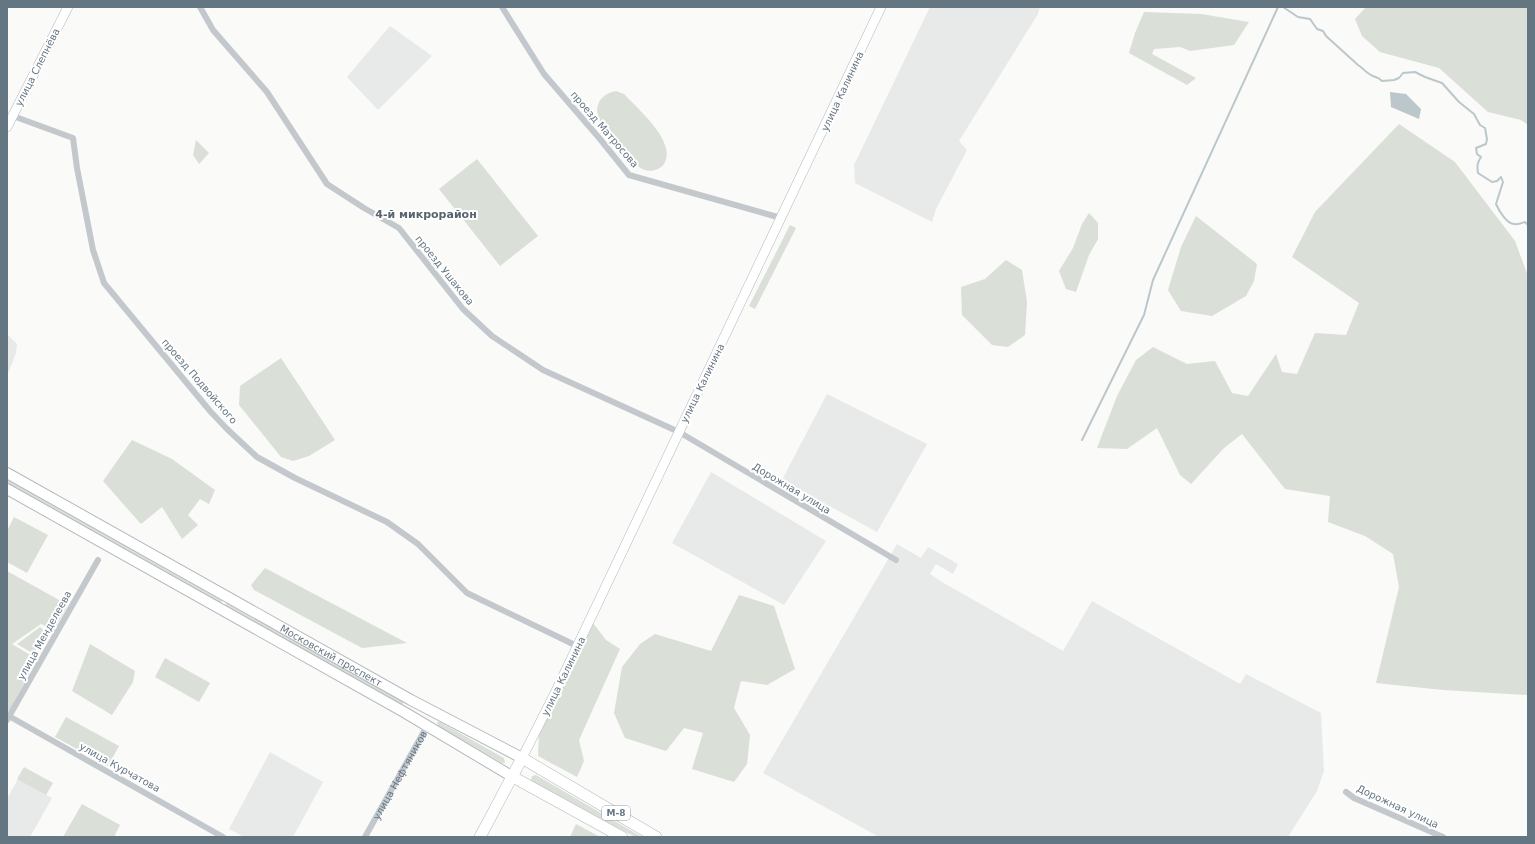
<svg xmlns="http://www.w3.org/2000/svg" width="1535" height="844" font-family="'DejaVu Sans',sans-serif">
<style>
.built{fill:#e8e9e9}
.green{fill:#dadfd7}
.water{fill:#bbc7cb}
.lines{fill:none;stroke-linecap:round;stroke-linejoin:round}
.stream{stroke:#bbc7cb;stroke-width:2}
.secondary-casing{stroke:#b3babf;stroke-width:10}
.primary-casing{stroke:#b5babe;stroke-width:12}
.highway-casing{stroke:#b4b9bd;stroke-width:12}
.street{stroke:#c3c8cc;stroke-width:6}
.secondary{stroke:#fff;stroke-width:9}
.primary{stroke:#fff;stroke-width:10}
.highway{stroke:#fff;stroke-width:11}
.labels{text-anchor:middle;stroke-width:4;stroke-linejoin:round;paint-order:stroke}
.shield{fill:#fff;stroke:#939fa8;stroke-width:1}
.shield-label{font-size:9px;font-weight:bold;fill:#657683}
.street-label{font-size:10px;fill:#657683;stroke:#fff}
.neighbourhood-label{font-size:11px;font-weight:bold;fill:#57646e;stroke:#fff}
</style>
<rect width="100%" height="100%" fill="#fafaf8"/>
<g class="built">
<path d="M930,7H1040L1038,14L959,141L967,150L936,209L932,222L855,183L854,165Z"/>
<path d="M390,26L432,56L378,110L347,77Z"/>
<path d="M7,334L17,344L16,353L7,376Z"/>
<path d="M827,394L927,444L877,532L782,480Z"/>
<path d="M711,472L826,541L784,605L672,543Z"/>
<path d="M897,544L921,558L928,547L958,564L953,574L936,564L930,574L942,582L1063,651L1092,601L1240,684L1246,674L1321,713L1324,771L1317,791L1288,837H879L763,773Z"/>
<path d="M270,752L323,782L293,837H244L229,829Z"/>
<path d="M18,779L52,798L30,837L7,836V799Z"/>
</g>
<g class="green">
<path d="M1366,7H1528V125L1521,120L1488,112L1439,68L1380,52L1362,36L1355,19Z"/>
<path d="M1144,12L1201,14L1249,22L1234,45L1190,51L1180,47L1154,49L1152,54L1196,78L1187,85L1129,53L1135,33Z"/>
<path d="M616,91L624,94C638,109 678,143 664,164C660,170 651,172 645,170C635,167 627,153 621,146C615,138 607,131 601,122C592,107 600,94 616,91Z"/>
<path d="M1399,124L1455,162L1515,241L1528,276V695L1443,690L1376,683L1399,587L1393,554L1365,536L1328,522L1330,496L1285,489L1242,434L1224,448L1191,484L1180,475L1157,428L1127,449L1097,448L1117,396L1136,360L1153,347L1187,364L1215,361L1232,393L1248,396L1276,354L1282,372L1297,374L1315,333L1346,335L1359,303L1292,257L1315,212Z"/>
<path d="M196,140L209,153L199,164L193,155Z"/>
<path d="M477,159L538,236L500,266L439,189Z"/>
<path d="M1089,213L1098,223V239L1089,255L1076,292L1066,289L1059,271L1073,248L1082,224Z"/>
<path d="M1196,216L1257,264L1254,281L1246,296L1212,316L1181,311L1168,290L1181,247Z"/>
<path d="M790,225L796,228L755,309L749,306Z"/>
<path d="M1006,260L1022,270L1027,302L1025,335L1008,347L992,345L962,315L961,287L985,279Z"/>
<path d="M281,358L335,440L309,456L293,461L281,457L239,405L240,386Z"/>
<path d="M132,440L172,459L215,490L209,504L200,499L188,515L198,525L182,539L162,507L141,524L103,481Z"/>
<path d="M7,479L223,600L221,603L7,483Z"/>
<path d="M14,517L48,535L27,573L7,562V531Z"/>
<path d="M265,568L407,643L362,648L254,590L251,585Z"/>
<path d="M7,571L68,605L54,630L41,624L12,644L37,659L9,711L7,710Z"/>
<path d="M739,595L774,606L795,669L767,685L741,681L734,708L750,735L747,764L734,782L692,769L703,733L684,728L666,751L625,738L614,713L622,667L640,644L655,634L711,651Z"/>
<path d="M227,602L404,702L402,705L225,605Z"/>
<path d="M593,623L606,640L620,649L579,740L584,761L577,777L538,756L539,734Z"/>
<path d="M40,627L46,632L34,654L17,644Z"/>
<path d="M90,644L135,671L133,682L112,715L72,691Z"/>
<path d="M165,658L210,683L199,702L155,677Z"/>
<path d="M66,717L119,746L108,766L55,737Z"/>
<path d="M437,722H440L504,758L505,763H502L438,726Z"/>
<path d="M24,767L53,783L46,795L17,779Z"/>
<path d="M536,775L642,837H635L537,784L531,780L532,776Z"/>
<path d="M82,804L120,825L114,837H63Z"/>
<path d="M576,824L600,837H570Z"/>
</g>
<path class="water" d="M1390,92L1406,94L1421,109L1419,119L1391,107Z"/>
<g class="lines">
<g class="stream">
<path d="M1283,7L1298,17L1310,19L1317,29L1323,31L1326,36L1358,65C1363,68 1367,74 1373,76C1377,78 1378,77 1382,81L1394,80L1399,78L1403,73L1415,72L1425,77L1442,83L1459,102L1474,114L1480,125L1485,128L1487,139L1486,144L1476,148L1477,154L1481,157C1477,163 1477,166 1478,173L1492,182L1497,181L1501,177L1503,182L1496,204C1499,211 1507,224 1514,224C1517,225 1522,223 1525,222L1528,225"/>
<path d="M1082,440L1144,315L1153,280L1278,7"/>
</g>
<g class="secondary-casing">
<g id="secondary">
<path d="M7,127L68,7"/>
<path d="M522,758L556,691L881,7"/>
</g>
</g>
<g class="primary-casing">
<g id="primary">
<path id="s2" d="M7,473L411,700L522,758"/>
<path d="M7,489L404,712L513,777"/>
</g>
</g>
<g class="highway-casing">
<g id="highway">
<path d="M513,777L622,837"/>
<path d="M480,837L522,758L656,837"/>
</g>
</g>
<g class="street">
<path d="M200,7L213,30L267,92L327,184L364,208L399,228L463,309L492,336L543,370L679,432L896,560"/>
<path d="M502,7L544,74L600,139L629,175L781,218"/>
<path d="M13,116L73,138L77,168L93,250L104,283L210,411L227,429L257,457L295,478L387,522L418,544L467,593L577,646"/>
<path d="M7,715L223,837"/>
<path d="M7,720L98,560"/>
<path d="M1346,792L1354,798L1443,837"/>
<path id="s1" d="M365,837L427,726"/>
</g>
<use href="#secondary" class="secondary"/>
<use href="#primary" class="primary"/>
<use href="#highway" class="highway"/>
</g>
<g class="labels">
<rect class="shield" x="602" y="806" width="28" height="14" rx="3"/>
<g class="shield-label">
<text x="616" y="816">М-8</text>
</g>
<g class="street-label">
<text transform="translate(37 67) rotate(-63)" y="4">улица Слепнёва</text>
<text transform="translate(842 91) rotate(-65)" y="4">улица Калинина</text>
<text transform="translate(605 129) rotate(49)" y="4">проезд Матросова</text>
<text transform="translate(445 270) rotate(51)" y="4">проезд Ушакова</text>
<text transform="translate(200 381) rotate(49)" y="4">проезд Подвойского</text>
<text transform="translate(702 383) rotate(-64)" y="4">улица Калинина</text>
<text transform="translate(792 488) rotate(31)" y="4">Дорожная улица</text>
<text transform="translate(44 635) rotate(-61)" y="4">улица Менделеева</text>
<text dy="4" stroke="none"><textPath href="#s2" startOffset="372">Московский проспект</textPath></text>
<text transform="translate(563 676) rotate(-64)" y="4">улица Калинина</text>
<text transform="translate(120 767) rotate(29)" y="4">улица Курчатова</text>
<text dy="4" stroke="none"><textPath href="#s1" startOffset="71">улица Нефтяников</textPath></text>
<text transform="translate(1398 806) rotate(25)" y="4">Дорожная улица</text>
</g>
<g class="neighbourhood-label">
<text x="426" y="218">4-й микрорайон</text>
</g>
</g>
<rect width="1535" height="844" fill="none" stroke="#657683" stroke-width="16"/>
</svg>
